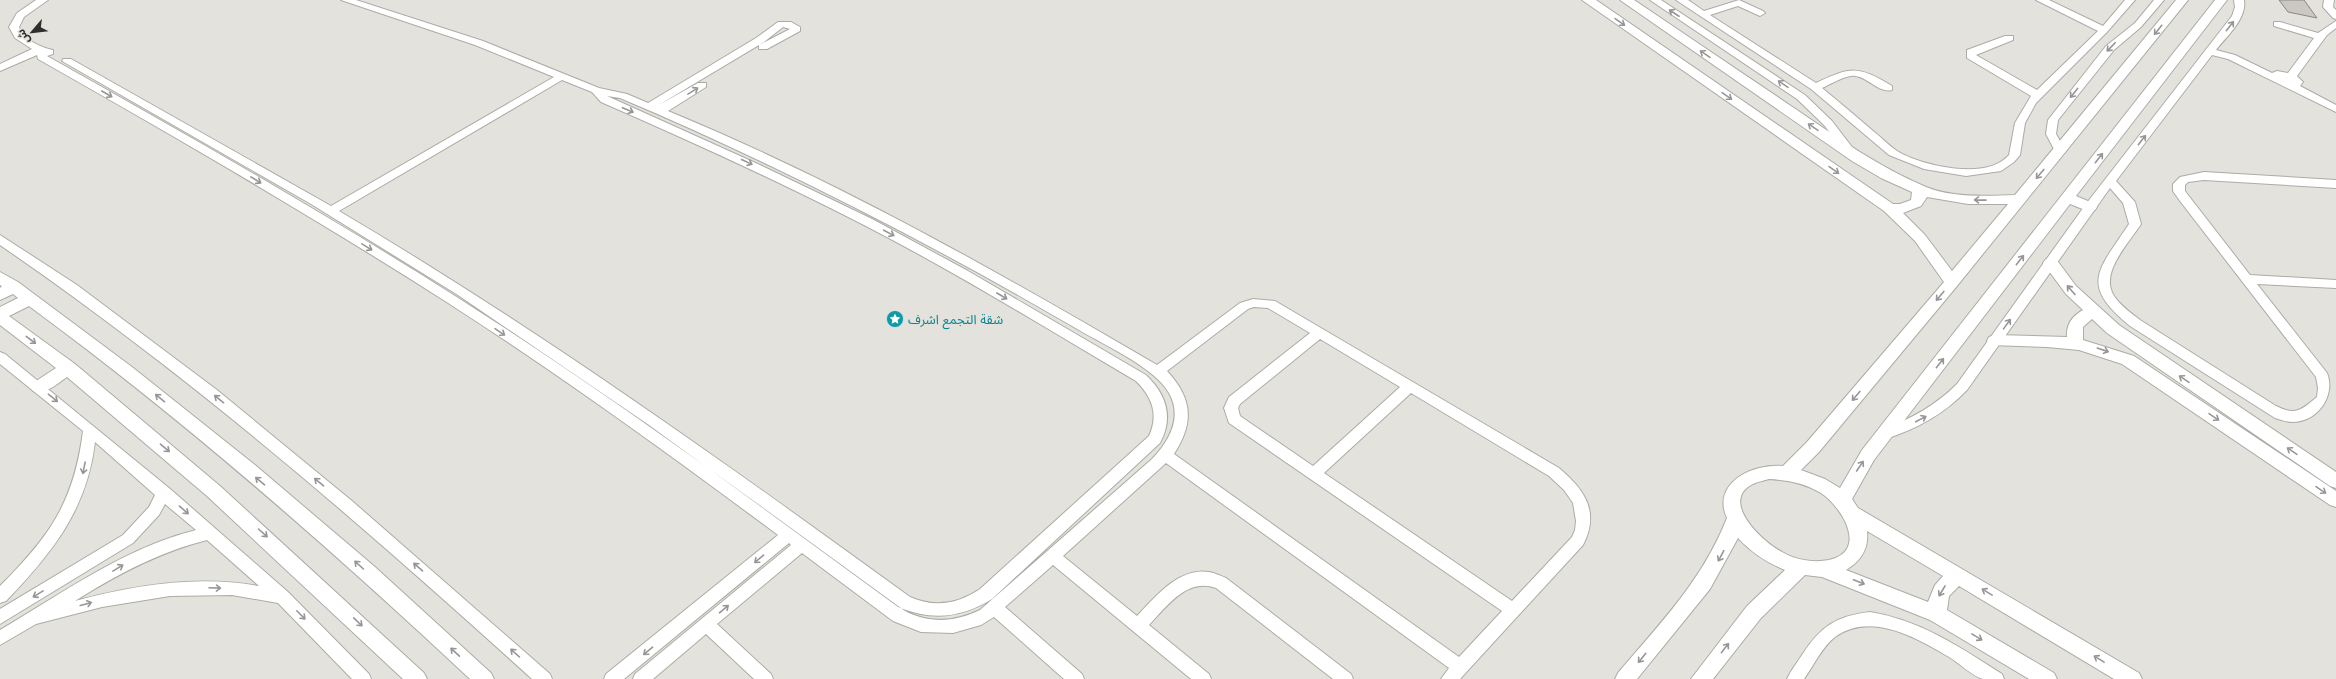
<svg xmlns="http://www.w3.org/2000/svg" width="2336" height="679" font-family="Inter,'Noto Sans Arabic',sans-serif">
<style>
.building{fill:#cbc7c2;stroke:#8a8781}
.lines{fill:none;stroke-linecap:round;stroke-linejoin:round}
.minor-casing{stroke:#adaba5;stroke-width:2}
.tertiary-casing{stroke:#adaba5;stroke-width:2}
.minor{fill:#fff;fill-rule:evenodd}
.tertiary{fill:#fff;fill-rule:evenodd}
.oneway{stroke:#979696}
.labels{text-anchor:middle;stroke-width:4;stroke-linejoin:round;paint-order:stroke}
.culture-label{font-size:13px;fill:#0d838f;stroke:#e3e2dc;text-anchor:start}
</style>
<rect width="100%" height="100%" fill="#e3e2dc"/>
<path class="building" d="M2279,0H2304L2317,18L2288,12Z"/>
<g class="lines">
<g class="minor-casing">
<g id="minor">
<path d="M36,0H48L24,17L19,27C24,40 40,47 53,50V54L47,56C184,133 321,211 455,296C609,394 757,503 905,611C930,624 955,622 980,610L1152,459C1169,441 1183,418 1169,393C1155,367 1098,342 1072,326C926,241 776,164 620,98L607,96L760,165L872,219L968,271L1146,375C1166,394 1174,417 1160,443L992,599C961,618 932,621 898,607L649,425L458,295L311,204L62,61L63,59H71L331,206L554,77L475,45L341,0H356L483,41L599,88L627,94L648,103L756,38L778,22H791L800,27V31L767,49H759V45L790,29L783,27L764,42L657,106L698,83H706V87L668,111C838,181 998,272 1157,365L1240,303L1253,299L1275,301L1559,468C1585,490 1600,512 1583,545L1460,679H1441L1449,668L1166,463L1063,556L1137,616C1155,597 1179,567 1209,572C1215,573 1221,576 1226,578L1351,674L1353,679H1333L1216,588C1187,577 1166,607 1149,625L1209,674L1211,679H1191L1053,565L1005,607L1082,674L1084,679H1064L994,617L981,625L953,633L921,632L893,621L802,553L717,624L771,674L773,679H754L706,634L653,679H633L635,674L791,545L789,543L624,679H604L606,674L778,535C669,454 559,374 445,301C312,216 176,137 38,59L37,55L0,71V64L32,49L15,38L9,27L17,13ZM562,80L592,92L601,102C702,146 803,192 900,244C980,287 1058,335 1136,381C1152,397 1159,414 1149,436L980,589C958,604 935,608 910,597C724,462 537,328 339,211ZM1254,307L1268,308L1310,333L1229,397L1224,408L1229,423L1502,611L1459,657L1174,454C1194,423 1193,399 1167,371L1248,309ZM1320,339L1400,387L1313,466L1240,416L1238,408L1240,404ZM1411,393L1549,476L1564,490L1573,503L1576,521L1575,530L1572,537L1512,601L1324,473Z"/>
<path d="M1650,0H1661L1805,95L1832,121L1855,151L1853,153H1845L1824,125L1797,99Z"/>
<path d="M1676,0H1688L1704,11L1739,0L1763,11L1765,13L1760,16L1738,6L1710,15L1816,83C1851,67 1857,65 1892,86V90C1878,94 1866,74 1851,76C1842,77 1831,84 1822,88C1839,102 1856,116 1873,131C1881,137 1888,145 1897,151C1922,166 1987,181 2009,155L2015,123L2031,96L1967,58V50L2005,36H2013V40L1976,55L2037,90L2098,31L2036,0H2049L2103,26L2125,0H2135L2107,32L2036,103L2025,123L2020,155L2014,162L2001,171L1966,176L1924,169L1889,155L1811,89Z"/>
<path d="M2154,0H2164L2141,27L2114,50L2058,120L2056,134L2066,151L2064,153H2056L2046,134L2048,120L2106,46L2135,23Z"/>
<path d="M2234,0H2244C2247,19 2227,36 2216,50L2235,55L2272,73L2277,71L2288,73L2314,38L2274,26V22H2280L2318,33L2336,21V28L2327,35L2297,76L2303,82L2300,86L2336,105V112L2228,59L2212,55L2116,181L2135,202L2141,224C2129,243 2099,273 2114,296C2121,306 2131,313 2140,320L2276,406C2296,416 2301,410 2317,397L2318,388L2316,377L2180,201L2173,191V184L2180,177L2204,172L2336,180V188L2204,180L2188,182L2185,185V191L2188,195L2250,275L2336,280V288L2257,284L2327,373C2336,395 2318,422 2293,422C2287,422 2281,420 2275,418L2130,326C2079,284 2098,271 2129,224L2123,203L2110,188L1967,390C1944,414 1917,429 1885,439L1880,438L1878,434L1880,430C1910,420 1935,406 1957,384L2086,204L2232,16L2235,7Z"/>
<path d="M2324,0H2334L2333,7L2336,10V19L2333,18L2323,7Z"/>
<path d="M0,235L77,285L217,390L352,501L550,674L552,679H532C361,524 191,376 0,245Z"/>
<path d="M0,352L5,354L169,488L288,592L369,674L371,679H352L278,603L232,595L170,596L102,607L36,624L0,645V630C63,593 124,548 196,530L165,504L159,515L133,543L0,624V609L123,535L149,507L155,495L95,442C87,510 52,553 6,601L0,603V586C50,536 74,502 83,431L0,364ZM207,540L259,586C197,575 135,585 75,601C116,575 159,552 207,540Z"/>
<path d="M1870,612C1920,620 1960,647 2002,674L2004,679C1998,679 1989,679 1983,679C1972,676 1959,663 1949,657C1917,638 1871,611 1835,637C1822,647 1814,665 1804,679H1787C1791,670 1797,663 1802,655C1821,626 1836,616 1870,612Z"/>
</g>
</g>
<g class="tertiary-casing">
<g id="tertiary">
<path d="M1582,0H1596L1893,204H1900L1911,200L1912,192L1881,178L1852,161L1620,0H1634C1687,36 1741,72 1794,108C1837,137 1878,167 1926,187C1953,198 1987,196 2015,195L2176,0H2188L1957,286L1819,452L1801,470L1825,479L1840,488L1862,450L2215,0H2227L2076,196L2095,204L2097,207L2095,210L2090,212L2070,204L1874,460L1852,499L1858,508L2139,673L2142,679H2114L1959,586L1949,596L1947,610L2054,673L2057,679H2029L1930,620L1822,577L1805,575L1761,618L1713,679H1691L1747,606L1785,570C1766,562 1752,553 1738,538L1710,589L1637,679H1615L1618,673C1661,622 1702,581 1727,518C1711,483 1753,463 1783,466L1807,442L1944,282L1915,241L1884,211ZM1927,197L1968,204H2008L1952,271L1925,235L1903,213L1921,206ZM1769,479C1787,480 1805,483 1821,493C1842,507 1869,551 1829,560C1814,563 1795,560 1782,552C1764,543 1720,503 1751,485C1756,482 1763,481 1769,479ZM1867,531L1943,576L1935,585L1928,602L1846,570C1861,561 1869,549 1867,531Z"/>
<path d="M2051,258L2056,259L2076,286L2119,325L2336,472V488L2330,486L2107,333L2092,319L2083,327V340L2134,356L2336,491V507L2330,505L2122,364L2079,350L2047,347L1989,345L1987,341L1989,337L1995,335L2067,337C2066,325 2072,316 2083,310L2066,294L2043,263L2046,259Z"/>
<path d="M0,272L18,282L132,367L255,465L375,567L491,673L494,679H470C329,547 184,420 29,306L9,316L75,364L220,486L424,673L427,679H403L207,496L67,377C57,384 45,395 33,391L31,387L33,383L56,368L0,325V307L18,298L13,294L0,300V288L2,286L0,285Z"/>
</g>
</g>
<use href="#minor" class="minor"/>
<use href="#tertiary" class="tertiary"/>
</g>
<defs><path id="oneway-shaft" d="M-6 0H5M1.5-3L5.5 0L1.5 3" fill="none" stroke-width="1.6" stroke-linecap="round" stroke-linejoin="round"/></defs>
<g class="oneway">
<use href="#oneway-shaft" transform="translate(1674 13) rotate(-147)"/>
<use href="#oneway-shaft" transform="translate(1620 22) rotate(35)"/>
<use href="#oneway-shaft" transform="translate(2230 26) rotate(-52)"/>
<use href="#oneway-shaft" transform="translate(2158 30) rotate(129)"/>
<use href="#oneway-shaft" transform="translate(2111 47) rotate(134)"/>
<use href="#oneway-shaft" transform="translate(1705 54) rotate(-146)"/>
<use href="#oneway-shaft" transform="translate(1783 84) rotate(-146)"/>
<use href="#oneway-shaft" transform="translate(693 91) rotate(-32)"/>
<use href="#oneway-shaft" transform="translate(2074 93) rotate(129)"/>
<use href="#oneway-shaft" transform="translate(107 94) rotate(30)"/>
<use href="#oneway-shaft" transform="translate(1727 96) rotate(35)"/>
<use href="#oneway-shaft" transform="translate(628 110) rotate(23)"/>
<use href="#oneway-shaft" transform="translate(1813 127) rotate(-146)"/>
<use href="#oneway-shaft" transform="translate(2142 140) rotate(-52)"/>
<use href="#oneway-shaft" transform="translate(2099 158) rotate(-52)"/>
<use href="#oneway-shaft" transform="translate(747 162) rotate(25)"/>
<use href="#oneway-shaft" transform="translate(1834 170) rotate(35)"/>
<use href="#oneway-shaft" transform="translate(2040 174) rotate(130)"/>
<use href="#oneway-shaft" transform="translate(256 180) rotate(31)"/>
<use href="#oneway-shaft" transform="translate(1980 200) rotate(-179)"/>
<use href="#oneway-shaft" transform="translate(889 233) rotate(28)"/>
<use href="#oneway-shaft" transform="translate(367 247) rotate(31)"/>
<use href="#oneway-shaft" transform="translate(2020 260) rotate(-52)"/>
<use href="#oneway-shaft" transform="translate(2071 290) rotate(-131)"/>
<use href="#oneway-shaft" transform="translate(1002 296) rotate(30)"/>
<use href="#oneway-shaft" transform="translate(1940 296) rotate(130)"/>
<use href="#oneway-shaft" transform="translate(2007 324) rotate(-54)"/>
<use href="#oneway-shaft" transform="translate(500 332) rotate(34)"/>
<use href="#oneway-shaft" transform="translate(31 340) rotate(37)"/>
<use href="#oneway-shaft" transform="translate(2103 350) rotate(19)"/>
<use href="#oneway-shaft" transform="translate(1940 363) rotate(-52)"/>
<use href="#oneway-shaft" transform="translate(2184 379) rotate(-146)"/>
<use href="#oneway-shaft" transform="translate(1856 396) rotate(130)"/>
<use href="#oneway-shaft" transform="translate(53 398) rotate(39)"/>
<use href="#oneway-shaft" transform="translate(160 398) rotate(-141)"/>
<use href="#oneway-shaft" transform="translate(219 399) rotate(-141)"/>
<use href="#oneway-shaft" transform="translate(2214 417) rotate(34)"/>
<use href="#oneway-shaft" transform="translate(1921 419) rotate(-28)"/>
<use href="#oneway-shaft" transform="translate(165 448) rotate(40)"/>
<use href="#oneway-shaft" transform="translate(2292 451) rotate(-146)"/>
<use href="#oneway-shaft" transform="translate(1860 466) rotate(-56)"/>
<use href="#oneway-shaft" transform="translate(84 468) rotate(101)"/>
<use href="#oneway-shaft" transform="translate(260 481) rotate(-140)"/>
<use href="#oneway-shaft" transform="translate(319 482) rotate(-140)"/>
<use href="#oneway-shaft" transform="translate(2321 490) rotate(34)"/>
<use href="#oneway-shaft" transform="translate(184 510) rotate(41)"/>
<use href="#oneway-shaft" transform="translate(263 533) rotate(42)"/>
<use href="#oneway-shaft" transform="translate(1721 556) rotate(118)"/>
<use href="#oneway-shaft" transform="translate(759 559) rotate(140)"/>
<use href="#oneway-shaft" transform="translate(359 565) rotate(-138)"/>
<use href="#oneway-shaft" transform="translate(418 567) rotate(-139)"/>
<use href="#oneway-shaft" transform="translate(118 568) rotate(-31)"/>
<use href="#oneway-shaft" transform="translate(1859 582) rotate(21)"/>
<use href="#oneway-shaft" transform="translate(215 588) rotate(2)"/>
<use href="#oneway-shaft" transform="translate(1942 591) rotate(121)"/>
<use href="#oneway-shaft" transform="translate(1987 592) rotate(-149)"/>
<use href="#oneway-shaft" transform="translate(38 594) rotate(149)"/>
<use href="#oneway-shaft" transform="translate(86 604) rotate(-15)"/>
<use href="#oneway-shaft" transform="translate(724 609) rotate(-40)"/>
<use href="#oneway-shaft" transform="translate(301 615) rotate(45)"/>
<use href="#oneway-shaft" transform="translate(358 622) rotate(44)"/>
<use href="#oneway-shaft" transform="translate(1977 637) rotate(31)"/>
<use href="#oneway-shaft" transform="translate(1725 648) rotate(-52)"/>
<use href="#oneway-shaft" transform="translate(648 651) rotate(140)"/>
<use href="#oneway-shaft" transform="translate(455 652) rotate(-137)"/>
<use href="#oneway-shaft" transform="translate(515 653) rotate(-138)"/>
<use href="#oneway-shaft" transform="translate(1642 658) rotate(129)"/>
<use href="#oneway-shaft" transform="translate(2099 659) rotate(-149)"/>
</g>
<defs>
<g id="sight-disc" transform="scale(0.9)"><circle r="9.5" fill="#0f9aa8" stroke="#e3e2dc"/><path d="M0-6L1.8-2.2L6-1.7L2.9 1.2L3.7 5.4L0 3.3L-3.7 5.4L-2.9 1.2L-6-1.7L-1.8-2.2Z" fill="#fff"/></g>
</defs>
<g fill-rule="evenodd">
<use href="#sight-disc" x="895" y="319"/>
</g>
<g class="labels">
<g class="culture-label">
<text x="908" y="324">شقة التجمع اشرف</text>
</g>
</g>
<g transform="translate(32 32) rotate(242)" stroke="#e3e2dc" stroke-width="3" paint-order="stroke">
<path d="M0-3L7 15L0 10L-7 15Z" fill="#2f2e2c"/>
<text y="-6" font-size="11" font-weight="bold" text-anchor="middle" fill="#2f2e2c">ش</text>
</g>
</svg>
